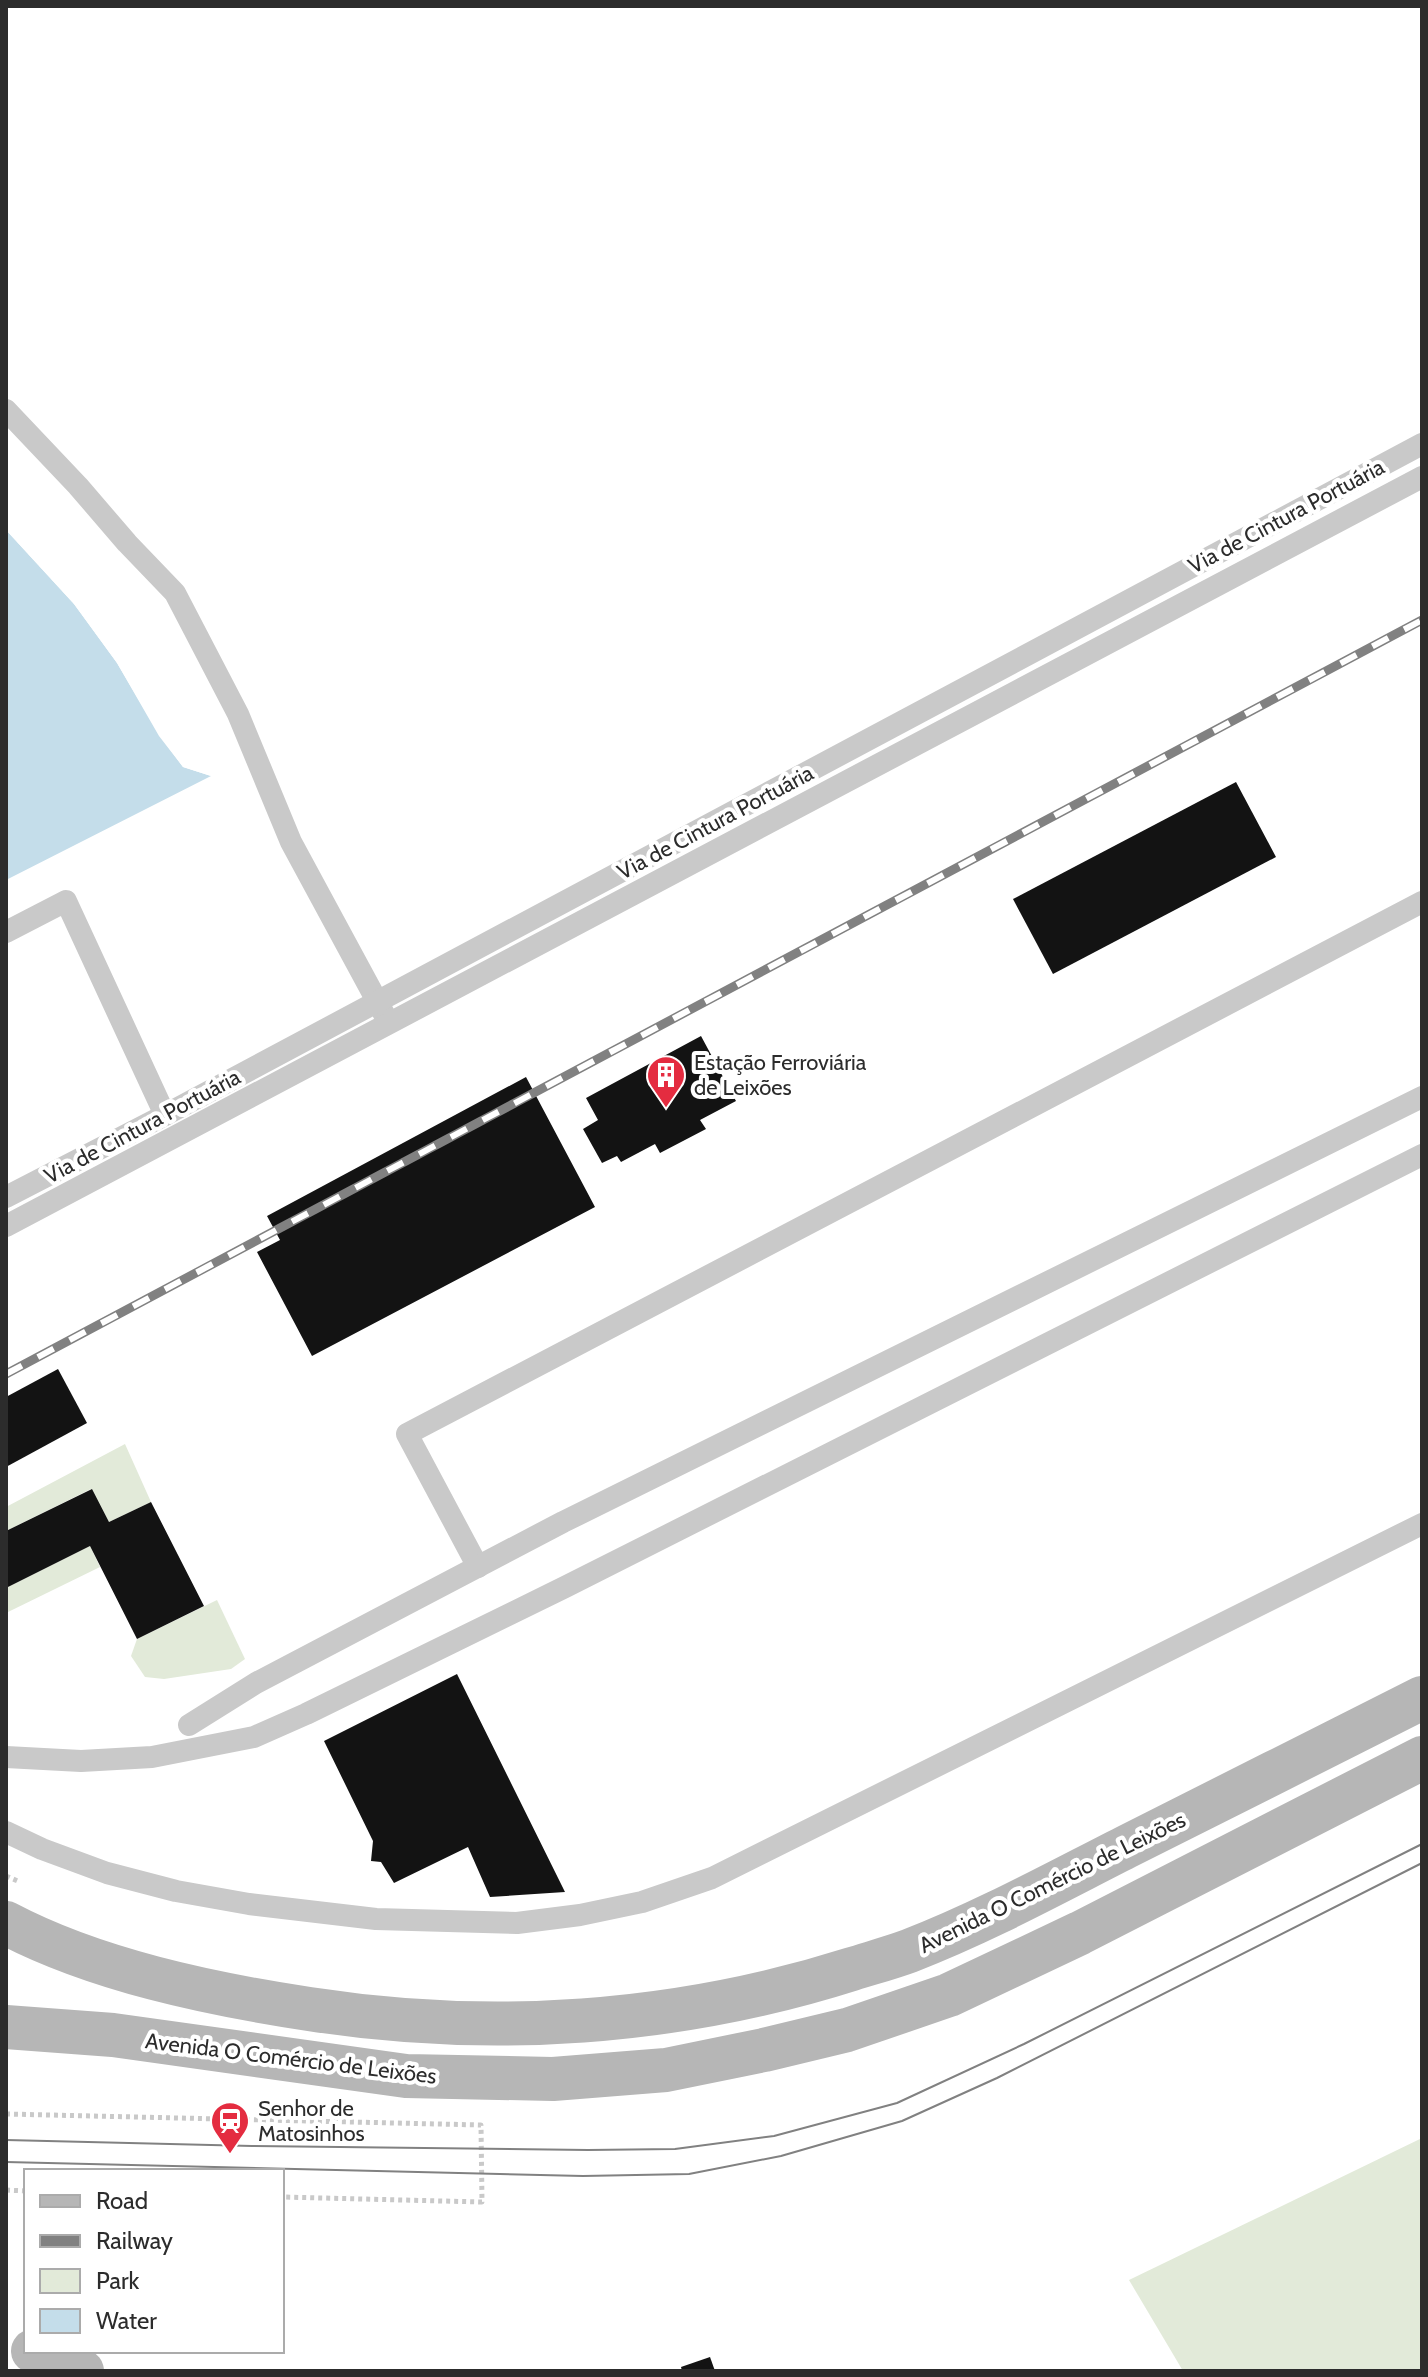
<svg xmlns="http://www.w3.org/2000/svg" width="1428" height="2377" font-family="Cabin,sans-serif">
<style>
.green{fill:#e2ead9}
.water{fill:#c4ddea}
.pier{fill:#fff}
.building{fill:#131313}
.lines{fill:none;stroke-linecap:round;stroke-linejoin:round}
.path{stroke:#c9c9c9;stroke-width:5;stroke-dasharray:4 4;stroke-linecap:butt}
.service{stroke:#c9c9c9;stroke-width:22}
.secondary{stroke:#b6b6b6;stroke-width:44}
.tram{stroke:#818181;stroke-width:2}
.rail-casing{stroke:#818181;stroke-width:9}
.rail{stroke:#fff;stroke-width:6;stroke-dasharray:18;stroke-linecap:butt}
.labels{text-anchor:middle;stroke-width:8;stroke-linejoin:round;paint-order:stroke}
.street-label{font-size:22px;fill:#2c2c2c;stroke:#fff}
.poi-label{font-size:22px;fill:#2c2c2c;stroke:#fff;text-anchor:start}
</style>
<rect width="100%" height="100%" fill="#fff"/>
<g class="green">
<path d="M125,1444L151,1502L109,1522L91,1489L6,1531V1507Z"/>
<path d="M90,1546L100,1567L6,1613V1588Z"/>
<path d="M217,1600L245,1659L231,1669L164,1679L145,1677L131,1656L137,1639Z"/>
<path d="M1422,2138V2371H1183L1129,2280Z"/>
</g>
<path class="water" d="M6,530L74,604L117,663L159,736L183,767L211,776L6,880Z"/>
<path class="pier" d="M6,526L77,602L121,661L163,734L185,764L208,771L211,776L183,767L160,736L117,663L74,604L6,530Z"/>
<g class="building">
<path d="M1236,782L1276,857L1053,974L1013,899Z"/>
<path d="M701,1036L736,1101L700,1120L706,1129L660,1153L655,1144L621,1162L617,1156L602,1163L583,1129L598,1120L586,1098Z"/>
<path d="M526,1077L595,1207L312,1356L257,1252L280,1240L267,1216Z"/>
<path d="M58,1369L87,1423L6,1467V1397Z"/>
<path d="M92,1489L109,1522L151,1502L204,1606L137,1639L90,1546L6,1588V1531Z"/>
<path d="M457,1674L565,1892L490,1897L468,1847L394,1883L381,1862L371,1861L373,1841L324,1741Z"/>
<path d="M710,2357L715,2371H682L681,2367Z"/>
</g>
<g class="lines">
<g class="path">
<path d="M6,1876L20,1882"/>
<path d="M6,2114L481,2125L482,2202L282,2197"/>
<path d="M6,2190L26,2191"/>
</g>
<g class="service">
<path d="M6,410L78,486L127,543L175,593L238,714L291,842L384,1014"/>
<path d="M6,932L66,901L165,1115"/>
<path d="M6,1197L165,1115L1422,444"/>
<path d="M6,1226L1422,477"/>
<path d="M478,1567L407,1434L1422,902"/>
<path d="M189,1725L256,1683L563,1522L1422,1097"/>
<path d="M6,1757L81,1761L152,1757L254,1737L306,1714L565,1587L1422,1155"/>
<path d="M6,1832L42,1849L107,1873L176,1891L249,1904L376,1919L517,1923L580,1915L642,1902L712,1878L1422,1524"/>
</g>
<g class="secondary">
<path d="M6,1923C95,1970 210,1994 309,2009C491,2037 676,2025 852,1969C871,1963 890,1958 909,1951C984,1922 1055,1883 1126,1847C1225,1797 1323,1748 1422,1698"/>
<path d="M6,2027L113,2035L406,2076L553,2079L666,2070L764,2050L847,2030L949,1995L1080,1933L1422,1758"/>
<path d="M33,2351L68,2363L82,2371"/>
</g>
<g class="tram">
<path d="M6,2140L252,2146L588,2150L675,2149L774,2136L897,2103L1024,2044L1422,1844"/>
<path d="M6,2162L583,2176L689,2174L781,2156L902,2121L997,2078L1422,1863"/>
</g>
<g class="rail-casing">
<path id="rail" d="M6,1374L1422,620"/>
</g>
<use href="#rail" class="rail"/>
</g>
<defs>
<g id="building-pin" transform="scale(2)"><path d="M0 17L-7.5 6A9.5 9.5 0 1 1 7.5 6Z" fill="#e42c40" stroke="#fff"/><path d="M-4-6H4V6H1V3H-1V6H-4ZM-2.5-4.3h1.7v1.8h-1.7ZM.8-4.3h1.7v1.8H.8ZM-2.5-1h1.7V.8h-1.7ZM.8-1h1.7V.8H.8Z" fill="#fff"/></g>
<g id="station-pin" transform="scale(2)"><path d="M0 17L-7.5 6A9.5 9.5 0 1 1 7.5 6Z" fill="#e42c40" stroke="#fff"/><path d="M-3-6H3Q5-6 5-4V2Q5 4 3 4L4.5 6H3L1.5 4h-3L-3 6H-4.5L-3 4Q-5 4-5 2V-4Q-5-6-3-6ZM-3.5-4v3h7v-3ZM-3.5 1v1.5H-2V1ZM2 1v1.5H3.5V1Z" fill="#fff"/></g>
</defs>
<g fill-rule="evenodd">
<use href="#building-pin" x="666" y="1075"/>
<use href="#station-pin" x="230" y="2121"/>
</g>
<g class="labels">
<g class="street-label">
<text transform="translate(1286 516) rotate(-28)" y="8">Via de Cintura Portuária</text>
<text transform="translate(715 822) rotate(-28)" y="8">Via de Cintura Portuária</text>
<text transform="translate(142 1126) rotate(-28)" y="8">Via de Cintura Portuária</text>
<text transform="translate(1052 1882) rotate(-26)" y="8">Avenida O Comércio de Leixões</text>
<text transform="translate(291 2058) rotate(7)" y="8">Avenida O Comércio de Leixões</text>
</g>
<g class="poi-label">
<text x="694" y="1070">Estação Ferroviária<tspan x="694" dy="25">de Leixões</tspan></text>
<text x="258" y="2116">Senhor de<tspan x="258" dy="25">Matosinhos</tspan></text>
</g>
</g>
<rect width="1428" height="2377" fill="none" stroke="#2c2c2c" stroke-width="16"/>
<rect x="24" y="2169" width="260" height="184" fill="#ffffff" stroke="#ababab" stroke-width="2"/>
<rect x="40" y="2195" width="40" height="12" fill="#b6b6b6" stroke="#ababab" stroke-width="2"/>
<text x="96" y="2209" font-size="24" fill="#2c2c2c">Road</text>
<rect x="40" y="2235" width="40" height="12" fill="#818181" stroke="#ababab" stroke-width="2"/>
<text x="96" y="2249" font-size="24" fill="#2c2c2c">Railway</text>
<rect x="40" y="2269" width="40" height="24" fill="#e2ead9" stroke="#ababab" stroke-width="2"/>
<text x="96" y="2289" font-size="24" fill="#2c2c2c">Park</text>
<rect x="40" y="2309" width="40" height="24" fill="#c4ddea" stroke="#ababab" stroke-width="2"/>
<text x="96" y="2329" font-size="24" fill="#2c2c2c">Water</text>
</svg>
